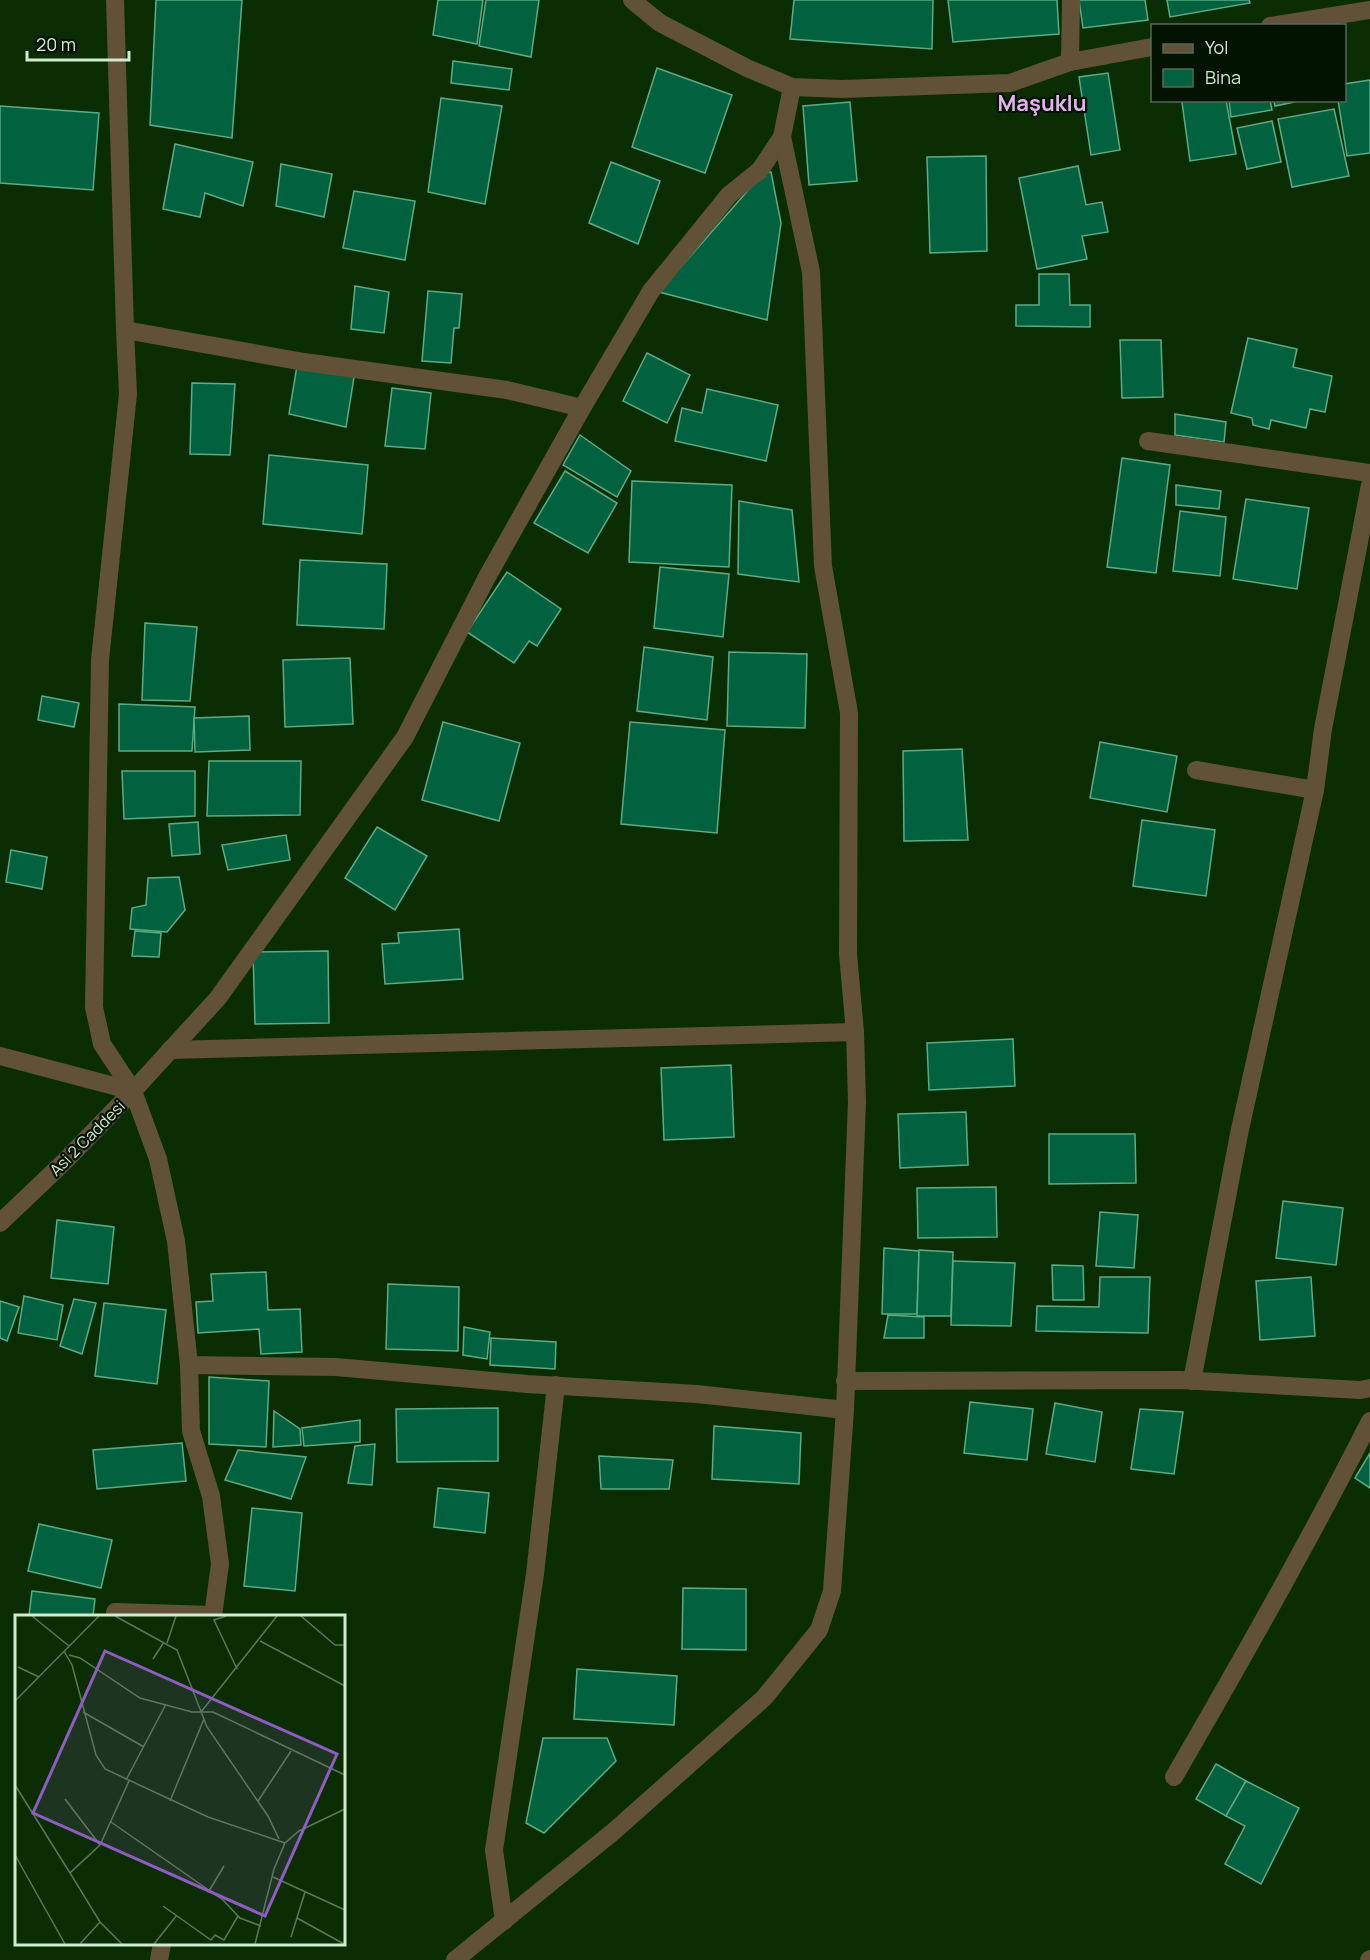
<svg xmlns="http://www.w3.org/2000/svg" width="1370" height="1960" font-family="Manrope,sans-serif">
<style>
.building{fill:#026240;stroke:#5dab84;stroke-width:1.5}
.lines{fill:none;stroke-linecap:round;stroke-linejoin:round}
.minor{stroke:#605137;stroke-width:18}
.labels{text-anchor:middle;stroke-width:4.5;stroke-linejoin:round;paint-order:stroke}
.street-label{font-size:16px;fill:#d1ebcd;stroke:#021301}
.district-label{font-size:22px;font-weight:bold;fill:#e5b2ef;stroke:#021301}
.inset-road{fill:none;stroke:#5a7954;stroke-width:1.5}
.view{fill:#905cc2;fill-opacity:0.15;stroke:#905cc2;stroke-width:3}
.inset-edge{fill:none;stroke:#d1ebcd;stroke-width:3}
</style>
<rect width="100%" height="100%" fill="#0a2d04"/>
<g class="building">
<path d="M156,0H242L232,138L150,125Z"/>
<path d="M438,0H483L477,44L433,35Z"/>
<path d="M486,0H539L531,57L479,46Z"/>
<path d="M794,0H933L932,49L790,39Z"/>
<path d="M948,0H1057L1059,34L953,42Z"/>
<path d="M1079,0H1145L1148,20L1083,28Z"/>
<path d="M1167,0H1249L1250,3L1170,17Z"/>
<path d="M453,61L512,69L509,90L451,83Z"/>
<path d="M657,68L732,95L705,173L632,147Z"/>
<path d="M1108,73L1120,150L1091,155L1079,77Z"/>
<path d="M1370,80V153L1347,156L1338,100H1344V84Z"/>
<path d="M441,98L502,106L485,204L428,192Z"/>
<path d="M1193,100H1226L1236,154L1190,161L1182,102Z"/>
<path d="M1229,100H1270L1272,110L1231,117Z"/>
<path d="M1274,100H1304L1275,106Z"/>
<path d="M850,102L857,181L809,185L803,106Z"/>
<path d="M0,106L99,113L93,190L0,183Z"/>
<path d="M1334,109L1349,176L1292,187L1278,119Z"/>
<path d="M1272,121L1281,162L1247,169L1237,128Z"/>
<path d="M175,144L253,162L243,206L205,193L200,217L163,209Z"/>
<path d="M986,156L987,251L930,253L927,157Z"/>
<path d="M611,162L660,181L638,244L589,223Z"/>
<path d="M281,164L332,174L324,217L276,206Z"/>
<path d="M1078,166L1086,205L1102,202L1108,232L1082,236L1087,259L1037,269L1019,178Z"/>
<path d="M764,172H771L781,223L767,320L659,292Z"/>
<path d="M354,191L415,201L405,260L343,248Z"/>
<path d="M1039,274H1069L1070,305H1090V327L1016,326V305H1039Z"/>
<path d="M355,286L389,292L384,333L351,329Z"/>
<path d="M428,291L462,294L459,328H454L451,363L422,361Z"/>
<path d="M1248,338L1297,349L1293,367L1332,376L1325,412L1310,409L1306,428L1271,420L1269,429L1253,425L1252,418L1231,413Z"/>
<path d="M1120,340H1161L1163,397L1122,398Z"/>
<path d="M647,353L690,375L667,423L623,401Z"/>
<path d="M297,366L354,377L346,427L289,414Z"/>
<path d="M192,383L235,384L230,455L190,454Z"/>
<path d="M392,388L431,393L425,449L385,446Z"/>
<path d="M707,389L778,405L766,461L675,441L682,408L702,413Z"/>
<path d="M1175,414L1226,422L1224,442L1175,435Z"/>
<path d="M580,435L631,471L617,497L563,465Z"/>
<path d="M269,455L368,465L362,534L263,524Z"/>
<path d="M1122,458L1170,465L1156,573L1107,567Z"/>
<path d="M565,471L617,503L588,553L534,523Z"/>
<path d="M632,481L732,485L729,567L629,562Z"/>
<path d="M1176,485L1221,491L1219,509L1176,505Z"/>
<path d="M1246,499L1309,508L1297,589L1233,579Z"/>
<path d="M739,501L792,510L799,582L738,574Z"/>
<path d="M1180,511L1226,517L1220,576L1173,571Z"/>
<path d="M300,560L387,564L384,629L297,625Z"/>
<path d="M660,567L729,574L723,637L654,628Z"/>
<path d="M507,572L561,609L537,646L529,641L514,663L467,632Z"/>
<path d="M145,623L197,627L190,701L142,700Z"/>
<path d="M644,647L713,657L707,720L637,711Z"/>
<path d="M729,652L807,654L805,728L727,726Z"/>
<path d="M350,658L353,724L285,727L283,660Z"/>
<path d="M42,696L79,703L74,727L38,720Z"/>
<path d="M119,704L195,707L192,751H119Z"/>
<path d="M249,716L250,750L195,752L194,718Z"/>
<path d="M443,722L520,743L499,821L422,800Z"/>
<path d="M630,722L725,730L717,833L621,824Z"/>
<path d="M1100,742L1177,756L1167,812L1090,798Z"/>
<path d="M962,749L968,840L904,841L903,751Z"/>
<path d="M209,761H301L300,815L207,816Z"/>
<path d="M122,771H195V816L124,819Z"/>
<path d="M1142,820L1215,830L1206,896L1133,886Z"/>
<path d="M198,822L200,854L172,856L169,824Z"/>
<path d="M377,827L427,856L395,910L345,878Z"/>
<path d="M286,835L290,860L228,870L222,845Z"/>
<path d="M11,850L47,857L42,889L6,882Z"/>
<path d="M179,877L185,910L167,932L130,929L132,908L146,905L148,878Z"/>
<path d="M459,929L463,979L385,984L382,944L399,943L398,933Z"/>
<path d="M135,931L161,933L159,957L132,956Z"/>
<path d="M328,951L329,1023L255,1024L253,952Z"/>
<path d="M1013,1039L1015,1086L929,1090L927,1043Z"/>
<path d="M731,1065L734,1137L664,1140L661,1068Z"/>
<path d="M966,1112L968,1165L900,1168L898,1114Z"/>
<path d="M1049,1134H1135L1136,1183L1049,1184Z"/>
<path d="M996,1187L997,1237L918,1238L917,1188Z"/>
<path d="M1283,1201L1343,1208L1336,1265L1276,1258Z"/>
<path d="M1100,1212L1138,1215L1134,1268L1096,1266Z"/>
<path d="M57,1220L114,1227L108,1284L51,1278Z"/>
<path d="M884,1248L919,1251L917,1314H882Z"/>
<path d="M919,1250L953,1252L951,1316H917Z"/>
<path d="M953,1261L1015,1263L1011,1326L951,1325Z"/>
<path d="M1052,1265L1083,1266L1084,1300H1053Z"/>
<path d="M266,1272L268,1310L300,1309L302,1352L261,1354L259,1329L198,1333L196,1302L213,1301L211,1274Z"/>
<path d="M1100,1277H1150L1148,1333L1036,1331L1037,1306L1099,1307Z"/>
<path d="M1311,1277L1315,1336L1260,1340L1256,1281Z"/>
<path d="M388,1284L459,1287L458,1351L386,1349Z"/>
<path d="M24,1296L63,1305L57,1340L18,1333Z"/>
<path d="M74,1299L96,1303L82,1354L60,1346Z"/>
<path d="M0,1301L19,1307L7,1341L0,1338Z"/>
<path d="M104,1303L166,1310L157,1384L95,1376Z"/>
<path d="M888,1315L924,1317V1338H884Z"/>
<path d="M464,1327L490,1332L487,1359L463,1355Z"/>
<path d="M491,1338L556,1342L555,1369L490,1365Z"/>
<path d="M209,1377L269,1381L266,1447L209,1444Z"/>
<path d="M970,1402L1033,1409L1027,1460L964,1453Z"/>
<path d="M1055,1403L1102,1412L1095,1462L1046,1454Z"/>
<path d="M498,1408V1461L397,1462L396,1409Z"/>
<path d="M1140,1409L1183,1412L1174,1474L1131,1469Z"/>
<path d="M274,1411L300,1429L301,1445L273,1447Z"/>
<path d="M360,1420V1442L304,1446L302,1428Z"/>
<path d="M714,1426L801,1433L799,1484L712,1479Z"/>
<path d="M182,1443L186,1481L97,1489L93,1450Z"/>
<path d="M375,1444L372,1485L348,1483L355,1446Z"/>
<path d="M238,1450L306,1457L291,1499L225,1480Z"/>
<path d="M1370,1453V1488L1355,1478Z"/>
<path d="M599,1456L673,1460L669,1489H601Z"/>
<path d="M438,1488L489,1493L485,1533L434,1527Z"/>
<path d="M252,1508L302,1513L295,1591L244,1586Z"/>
<path d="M39,1524L112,1540L101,1588L28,1571Z"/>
<path d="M683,1588L746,1589V1650L682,1649Z"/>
<path d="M32,1591L95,1599L93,1616H29Z"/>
<path d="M577,1669L677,1676L674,1725L574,1719Z"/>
<path d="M543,1738H607L616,1761L544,1833L526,1823Z"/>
<path d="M1216,1764L1246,1781L1226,1816L1196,1799Z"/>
<path d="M1246,1781L1299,1808L1261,1884L1225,1864L1245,1826L1226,1816Z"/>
</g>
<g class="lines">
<g class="minor">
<path d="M115,0L125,330L128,394L100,660L94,1007L102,1044L133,1091L158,1159L176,1241L189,1365L191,1431L211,1496L220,1564L213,1616"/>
<path d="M632,0L660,23L747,68L792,87L842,89L1010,83L1070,62L1152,47"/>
<path d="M1270,26L1370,10"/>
<path d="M1070,62L1071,0"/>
<path d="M125,330L304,362L507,390L582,408"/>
<path d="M1148,441L1370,473"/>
<path d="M1196,770L1315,790"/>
<path d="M170,1050L855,1032"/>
<path d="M0,1056L133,1091"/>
<path d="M0,1223L65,1161L133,1091L218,998L405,737L487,577L582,408L651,291L729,195L760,170L782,137L792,87"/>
<path d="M189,1365L336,1367L527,1384L697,1394L845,1410"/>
<path d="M845,1381L1180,1380L1360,1390L1370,1388"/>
<path d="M1192,1381L1239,1134L1315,790L1323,729L1370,485"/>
<path d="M115,1612L213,1615"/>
<path d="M1174,1777C1242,1660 1309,1542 1370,1421"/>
<path d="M504,1921L494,1850L535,1574L556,1385"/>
<path d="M159,1960L162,1944"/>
<path d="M455,1960L613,1832L764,1698L819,1630L832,1591L845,1410L857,1102L855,1032L848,954L849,713L823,566L811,272L782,137"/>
<path d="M1369,1960L1370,1959"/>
</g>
</g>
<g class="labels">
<g class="street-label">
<text transform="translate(87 1138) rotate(-45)" y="6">Asi 2 Caddesi</text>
</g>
<g class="district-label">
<text x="1042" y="111">Maşuklu</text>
</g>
</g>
<g transform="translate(15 1615)">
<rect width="330" height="330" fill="#0a2d04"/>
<path class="inset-road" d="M17,1L54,31M100,1L162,35L192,112L253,201L264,224M211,1L199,5L222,54M286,1L320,30H330M245,26L330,71M152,28L161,1M49,36L57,50L81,140L90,154L193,202L270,228M54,40L65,43L125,83L177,97H198L330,160M138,44L149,27M3,52L24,62M0,86L84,1M68,97L129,132M186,97L262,1M111,165L151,89M0,170L55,258M50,184L85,230M155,186L189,104M243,186L276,136M96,207L208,285L225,303L246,311M0,240L50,329M258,262L330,295M194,276L209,251M148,291L196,325L200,320L209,325L223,301M282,303L329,329M276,322L290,277M65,329L85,307M107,329L85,307L55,258L85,230L114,166M139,329L162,300M240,329L259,254L270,228L284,216L330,194"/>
<path class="view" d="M90,36L322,139L250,301L18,198Z"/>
<rect width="330" height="330" class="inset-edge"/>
</g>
<rect x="1151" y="24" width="195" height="78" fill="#021301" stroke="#556953" stroke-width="1.5"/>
<rect x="1163" y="44" width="30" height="9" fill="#605137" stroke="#556953" stroke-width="1.5"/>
<text x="1205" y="54" font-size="18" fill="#d1ebcd">Yol</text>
<rect x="1163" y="69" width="30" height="18" fill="#026240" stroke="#556953" stroke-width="1.5"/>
<text x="1205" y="84" font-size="18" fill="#d1ebcd">Bina</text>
<path d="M27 51v9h102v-9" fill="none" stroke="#d1ebcd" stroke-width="3"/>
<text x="36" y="51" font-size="18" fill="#d1ebcd" stroke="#021301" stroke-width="4.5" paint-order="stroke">20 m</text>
</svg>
